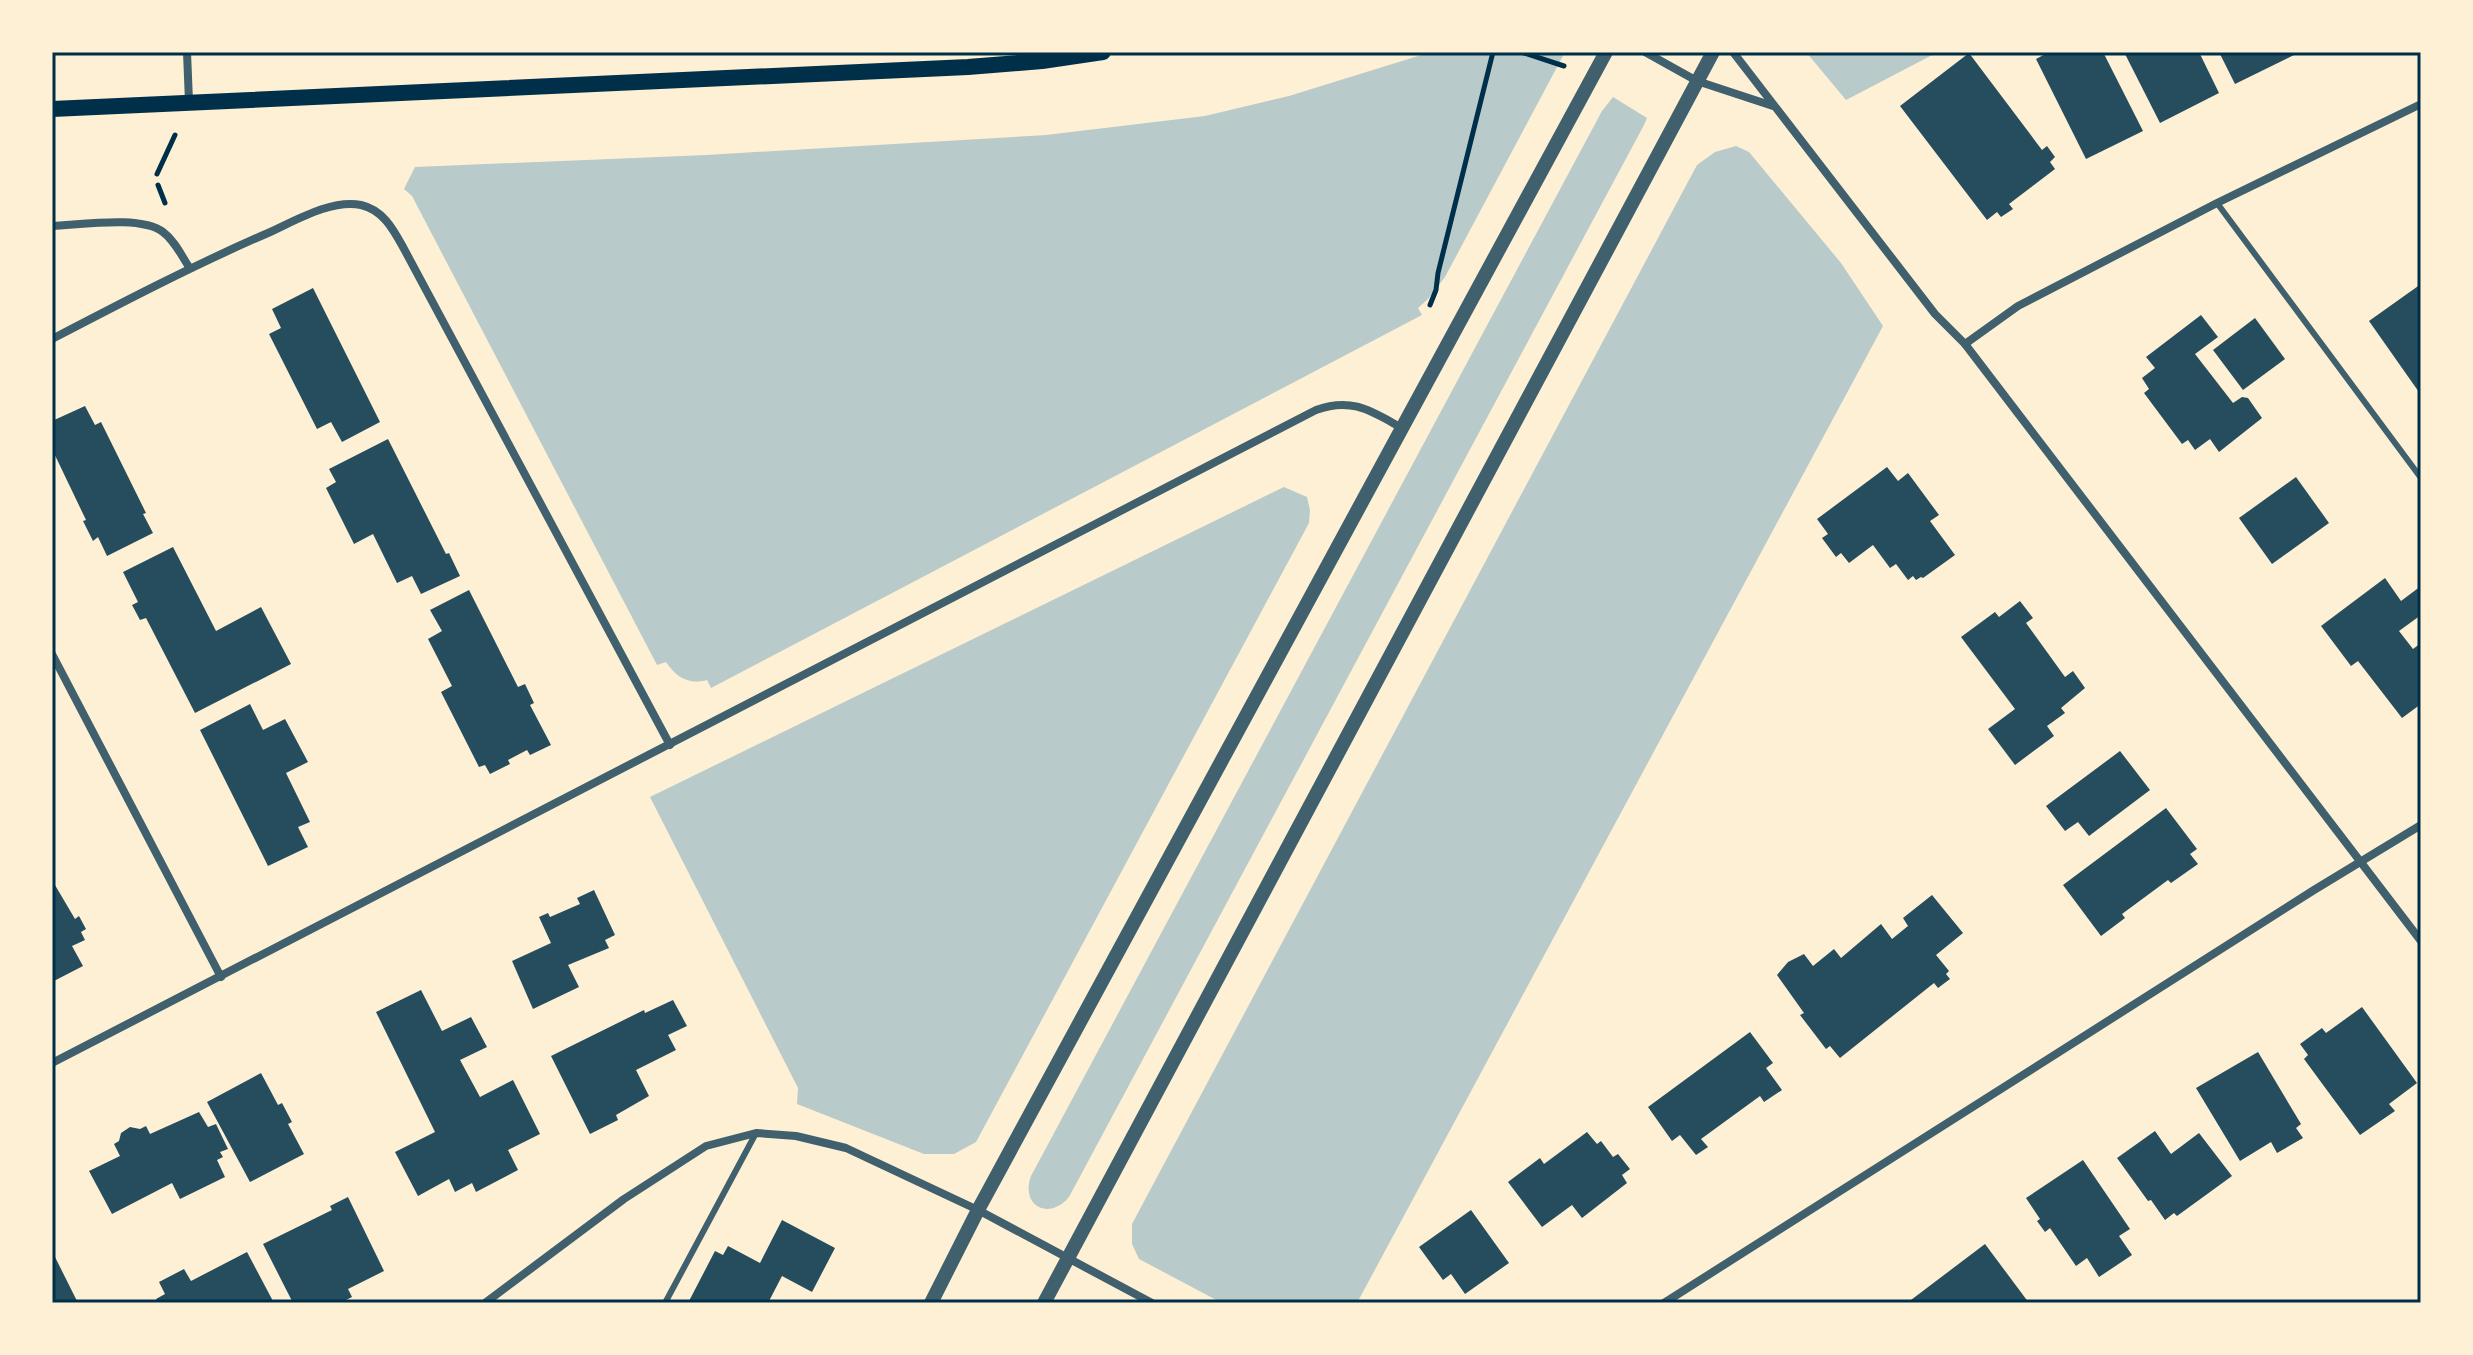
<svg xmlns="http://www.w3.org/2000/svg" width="2473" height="1355" font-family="'Archivo Narrow',sans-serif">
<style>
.green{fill:#b9caca}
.building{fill:#264d5e}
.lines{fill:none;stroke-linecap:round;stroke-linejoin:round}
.path{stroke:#003049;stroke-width:5}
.service{stroke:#3f606c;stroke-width:6}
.minor{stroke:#3f606c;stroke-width:8}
.tertiary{stroke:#3f606c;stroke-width:14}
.secondary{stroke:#003049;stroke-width:16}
.neatline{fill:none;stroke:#003049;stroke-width:3}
</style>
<rect width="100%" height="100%" fill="#fdf0d5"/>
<g class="green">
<path d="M1431,52H1565L1445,277L1428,299L1418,308L1422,315L711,688L707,680C688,685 676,677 666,662L657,665L412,196L404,189L415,167L706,155L1046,135L1205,116L1289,96Z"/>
<path d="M1806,52H1938L1846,100Z"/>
<path d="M1613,97L1647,118L1644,125L1069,1197C1049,1221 1020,1206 1031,1176L1602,111Z"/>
<path d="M1736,146L1749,152L1841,263L1883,326L1357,1303H1222L1139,1259L1132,1244V1224L1697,165L1715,152Z"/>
<path d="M1284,487L1307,497L1310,510L1309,523L976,1142L954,1154H924L797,1104L798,1088L650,797Z"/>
</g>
<g class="building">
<path d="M2049,52H2103L2143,131L2086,159L2036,59Z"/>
<path d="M2124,52H2199L2219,93L2160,123Z"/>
<path d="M2219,52H2300L2235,84Z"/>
<path d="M1969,53L2042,150L2047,146L2055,157L2050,162L2055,169L2009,204L2013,209L2001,217L1997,212L1987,220L1900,106Z"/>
<path d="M2421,284V395L2369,321Z"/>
<path d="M313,288L380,422L342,442L331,422L317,429L269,334L281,328L272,309Z"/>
<path d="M2201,315L2218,337L2195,354L2233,403L2242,397L2248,398L2262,418L2219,452L2210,439L2195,450L2188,440L2182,444L2144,393L2149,389L2142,378L2155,368L2146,357Z"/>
<path d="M2255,318L2285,359L2243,390L2213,350Z"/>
<path d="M85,406L95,425L101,422L146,513L143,514L153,533L107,556L98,537L93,541L83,521L86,520L52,449V421Z"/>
<path d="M388,439L446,554L449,553L460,576L421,594L412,576L397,583L373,534L354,544L326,488L336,482L329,469Z"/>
<path d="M1887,467L1898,481L1908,473L1939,515L1930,521L1955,555L1923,578L1921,577L1916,580L1913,576L1908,580L1896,564L1890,568L1873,545L1849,563L1841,553L1836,557L1822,538L1828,534L1817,519Z"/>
<path d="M2296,477L2329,523L2272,564L2239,518Z"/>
<path d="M173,547L216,631L261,607L291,664L195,713L146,618L140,620L132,605L138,602L123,572Z"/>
<path d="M2385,578L2401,601L2421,586V615L2399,631L2413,649L2421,643V704L2402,718L2358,661L2351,666L2321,626Z"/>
<path d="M469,590L518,687L525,684L534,703L530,705L551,745L530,755L527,750L508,760L510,764L490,774L485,765L479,767L441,692L452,686L428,639L442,631L430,610Z"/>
<path d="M2020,601L2033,618L2026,623L2065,677L2073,671L2085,688L2061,708L2065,713L2047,726L2054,736L2015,765L1988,729L2015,709L1961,637L1995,612L1999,617Z"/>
<path d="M250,704L263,730L285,719L308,762L286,773L310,822L298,827L308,847L268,866L200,730Z"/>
<path d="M2120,751L2150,790L2089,836L2078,822L2065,831L2046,806Z"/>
<path d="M2166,808L2197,849L2190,854L2198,864L2171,883L2168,880L2122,914L2125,918L2101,936L2063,885Z"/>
<path d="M52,880L75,919L79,916L86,929L81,932L85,940L72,946L83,966L52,982Z"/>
<path d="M594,890L615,935L605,940L609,948L568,965L579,987L533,1009L512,961L551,943L539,917L548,913L550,917L580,904L577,898Z"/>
<path d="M1932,895L1963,933L1936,955L1949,971L1946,974L1950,979L1938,988L1934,983L1840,1058L1830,1046L1826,1049L1800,1015L1804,1013L1777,975L1788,962L1804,954L1813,966L1834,949L1841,958L1881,924L1892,939L1908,926L1903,918Z"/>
<path d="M421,990L442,1031L471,1017L487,1047L460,1060L480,1097L513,1080L540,1134L508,1150L518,1170L476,1192L472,1183L455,1192L449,1179L418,1196L395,1152L435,1132L376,1012Z"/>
<path d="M673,1000L687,1026L668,1035L676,1050L636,1070L649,1096L616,1115L618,1120L590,1134L551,1056L644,1010L645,1013Z"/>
<path d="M2362,1007L2417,1083L2389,1104L2395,1111L2360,1135L2304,1059L2308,1055L2300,1044L2322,1028L2326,1033Z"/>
<path d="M1750,1032L1773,1063L1766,1068L1782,1090L1764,1102L1760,1096L1701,1139L1708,1147L1696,1155L1680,1135L1672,1141L1648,1107Z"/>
<path d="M2258,1052L2301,1124L2296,1128L2303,1138L2277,1153L2271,1142L2240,1161L2196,1088Z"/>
<path d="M261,1073L278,1105L282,1103L292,1122L288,1124L304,1154L250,1182L207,1102Z"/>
<path d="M199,1112L208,1127L216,1124L228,1149L220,1152L223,1157L217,1160L225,1177L180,1199L172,1183L112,1214L89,1171L120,1156L114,1144L119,1141L121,1133L130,1127L140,1129L146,1126L150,1134Z"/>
<path d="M2155,1131L2171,1154L2199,1133L2232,1176L2177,1216L2174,1213L2165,1220L2151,1200L2148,1201L2117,1158Z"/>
<path d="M1587,1132L1597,1144L1601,1141L1613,1157L1618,1154L1630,1169L1622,1175L1627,1183L1582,1218L1572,1205L1542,1227L1508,1182L1540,1158L1544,1164Z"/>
<path d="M2083,1160L2130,1229L2119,1236L2132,1255L2099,1277L2087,1258L2076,1266L2050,1228L2045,1232L2037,1221L2040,1219L2026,1198Z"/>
<path d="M348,1197L384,1271L348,1289L352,1297L340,1303H293L263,1244L332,1210L330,1206Z"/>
<path d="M1471,1210L1509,1263L1465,1294L1451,1274L1443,1280L1419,1247Z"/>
<path d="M782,1220L835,1248L812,1292L782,1276L768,1303H688L715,1251L723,1255L728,1246L760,1263Z"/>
<path d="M1985,1244L2029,1303H1907Z"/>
<path d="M52,1251L78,1303H52Z"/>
<path d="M247,1252L274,1303H158L156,1299L165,1294L159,1282L184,1269L191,1281Z"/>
</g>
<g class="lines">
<g class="path">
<path d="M1521,52L1564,66"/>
<path d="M157,174L175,135"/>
<path d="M158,185L165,203"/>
<path d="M1430,305L1436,290L1438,273L1493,52"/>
</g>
<g class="service">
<path d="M2217,203L2421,478"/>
<path d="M665,1303L756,1133"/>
</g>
<g class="minor">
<path d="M187,52L189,102"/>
<path d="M1645,52L1697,81L1773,106"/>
<path d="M1733,52L1935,314L1965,344L2421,941"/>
<path d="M52,226C80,225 141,215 163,232C175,241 181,255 189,267"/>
<path d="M52,339C123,302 194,265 268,233C295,221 331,199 361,205C383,210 393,229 403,247L670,745"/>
<path d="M1965,344L2018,306L2217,203L2421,104"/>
<path d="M52,654L221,977"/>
<path d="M52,1063L1316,410C1352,397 1371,411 1402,428"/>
<path d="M485,1303L624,1199L706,1146L756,1133L796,1136L846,1148L978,1210L1152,1303"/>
<path d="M1664,1303L2314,890L2421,825"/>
</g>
<g class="tertiary">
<path d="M931,1303L978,1210L1606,52"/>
<path d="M1044,1303L1713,52"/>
</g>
<path class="secondary" d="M52,109L968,67L1042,61L1103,52"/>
</g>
<rect width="2473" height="1355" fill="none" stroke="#fdf0d5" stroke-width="108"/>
<rect x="54" y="54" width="2365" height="1247" class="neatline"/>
</svg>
